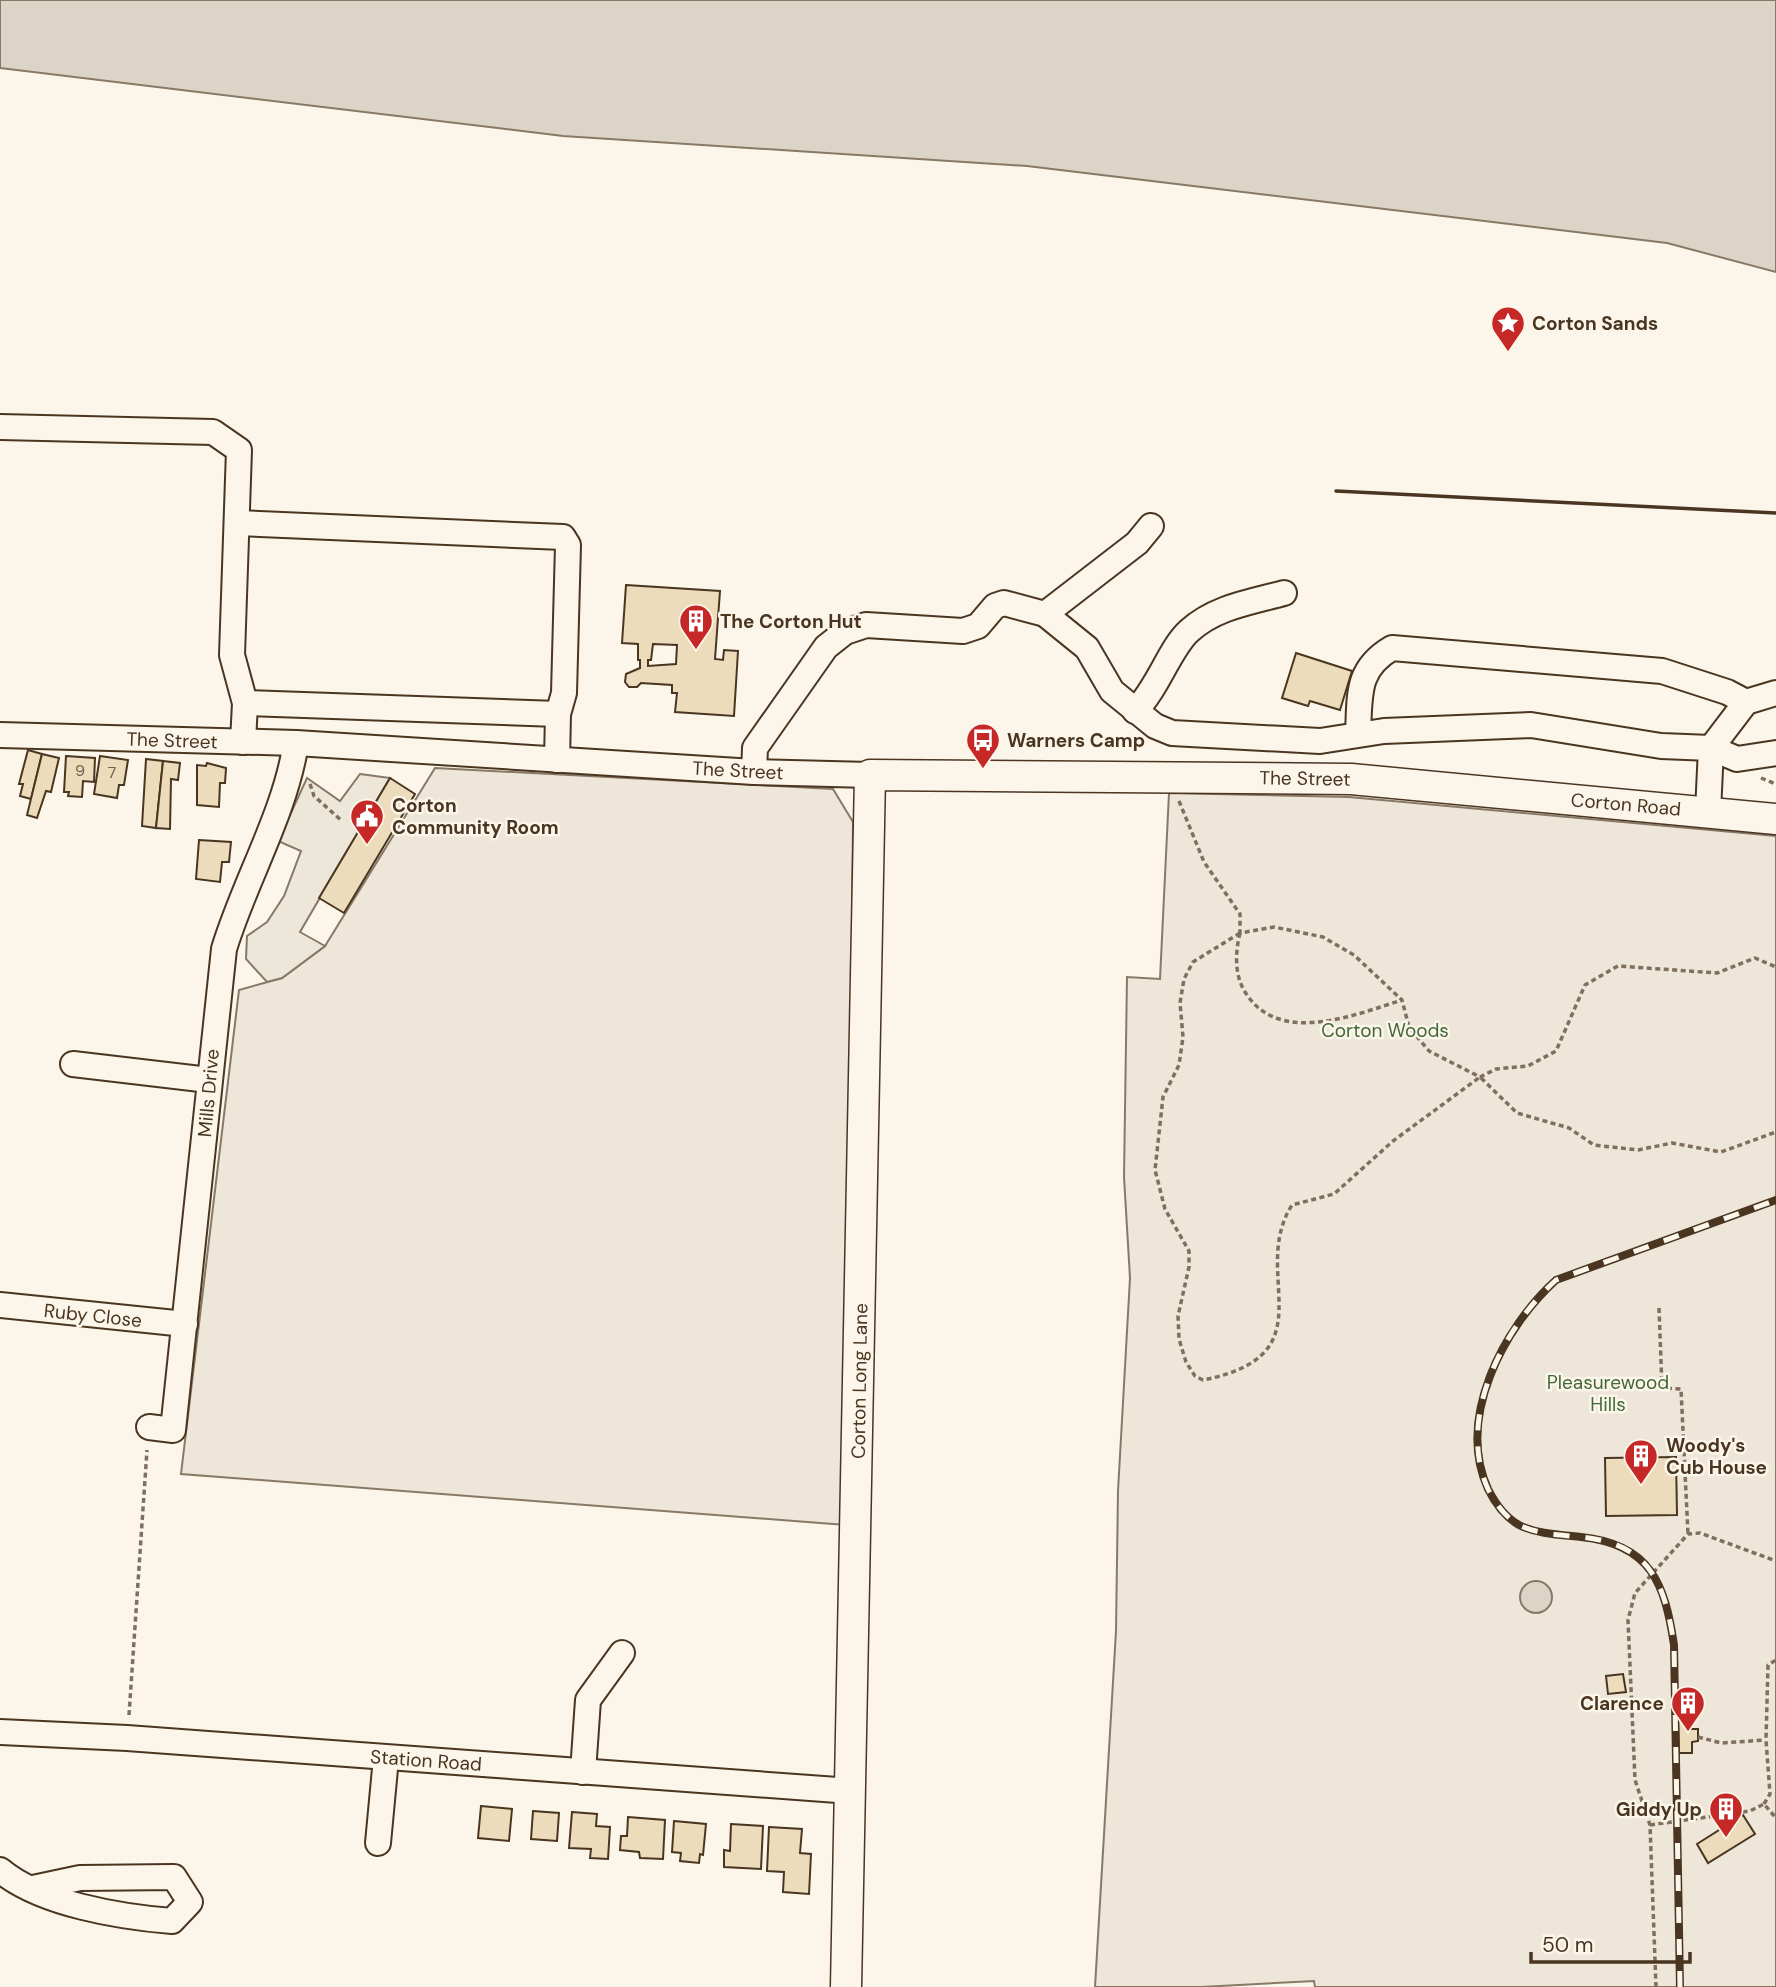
<svg xmlns="http://www.w3.org/2000/svg" width="1776" height="1987" font-family="'DM Sans',sans-serif">
<style>
.green{fill:#ede6d9;stroke:#887966;stroke-width:2}
.parking{fill:#ede7d9;stroke:#887966;stroke-width:2}
.water{fill:#dcd4c6;stroke:#887966;stroke-width:2}
.building{fill:#ecdcbc;stroke:#4a3520;stroke-width:2;fill-rule:evenodd}
.lines{fill:none;stroke-linecap:round;stroke-linejoin:round}
.minor-casing{stroke:#4a3520;stroke-width:28}
.major-casing{stroke:#4a3520;stroke-width:33}
.path{stroke:#7f6f5c;stroke-width:3.5;stroke-dasharray:5 3.5;stroke-linecap:butt}
.minor{stroke:#fbf6e9;stroke-width:24}
.major{stroke:#fbf6e9;stroke-width:30}
.rail-casing{stroke:#4a3520;stroke-width:8}
.rail{stroke:#fbf6e9;stroke-width:5;stroke-dasharray:16;stroke-linecap:butt}
.wall{stroke:#4a3520;stroke-width:3.5}
.labels{text-anchor:middle;stroke-width:5;stroke-linejoin:round;paint-order:stroke}
.number-label{font-size:16px;fill:#725f47}
.poi-label{font-size:19px;font-weight:bold;fill:#4a3520;stroke:#fbf6e9;text-anchor:start}
.street-label{font-size:19px;fill:#4a3520;stroke:#fbf6e9}
.park-label{font-size:19px;fill:#436837;stroke:#fbf6e9}
</style>
<rect width="100%" height="100%" fill="#fbf6e9"/>
<g class="green">
<path d="M435,768L833,789L853,822L846,1525L181,1474L239,990L282,978L325,946Z"/>
<path d="M1169,793L1349,797L1776,836V1987H1315L1314,1981L1201,1987H1095L1116,1631L1118,1491L1130,1278L1124,1177L1127,977L1160,979Z"/>
</g>
<path class="parking" d="M360,774L390,778L300,932L325,946L282,978L267,982L246,959L247,936L267,922L284,896L301,851L278,841L307,778L340,801Z"/>
<g class="water">
<path d="M0,0H1776V272L1667,243L1027,166L563,136L0,68Z"/>
<circle cx="1536" cy="1597" r="16"/>
</g>
<g class="building">
<path d="M626,585L720,591L715,659L723,660L724,650L738,651L734,716L675,712L677,693H672V685L641,683L637,687H629L625,682L626,674L640,668V660H638V644L622,643ZM653,644L677,645L676,664L648,666V660H651Z"/>
<path d="M1296,653L1352,671L1340,710L1310,701L1308,706L1282,698Z"/>
<path d="M28,750L42,754L31,799L20,796L23,784H19Z"/>
<path d="M42,754L59,758L51,792L46,791L37,818L27,815Z"/>
<path d="M66,756L95,758L94,782L83,781L82,797L68,796L69,792H64Z"/>
<path d="M100,756L128,760L124,785H119L117,798L94,794Z"/>
<path d="M146,759L163,761L156,828L142,826Z"/>
<path d="M163,761L180,763L178,780L171,779L170,829L156,828Z"/>
<path d="M207,763L226,768L225,783H220L219,807L197,805V765L206,766Z"/>
<path d="M390,778L415,794L344,913L319,898Z"/>
<path d="M199,840L231,842L229,862H222L220,882L196,879Z"/>
<path d="M1676,1457L1677,1515L1606,1516L1605,1458Z"/>
<path d="M1623,1674L1626,1692L1608,1694L1606,1676Z"/>
<path d="M1691,1719V1729H1698V1741L1692,1742V1753H1679L1678,1720Z"/>
<path d="M481,1806L512,1809L509,1841L478,1838Z"/>
<path d="M533,1811L559,1813L557,1841L531,1839Z"/>
<path d="M572,1812L597,1814L596,1826L610,1827L608,1859L590,1858L591,1849L569,1848Z"/>
<path d="M1743,1815L1755,1834L1708,1863L1697,1844Z"/>
<path d="M628,1817L665,1820L663,1859L640,1858L639,1852L620,1850L621,1836H627Z"/>
<path d="M674,1821L706,1824L703,1855L700,1854L699,1863L680,1861L681,1853L672,1852Z"/>
<path d="M731,1824L763,1826L761,1869L724,1867V1850L730,1851Z"/>
<path d="M769,1827L802,1829L800,1853L811,1854L809,1894L783,1892L784,1872L767,1871Z"/>
</g>
<g class="lines">
<g class="minor-casing">
<g id="minor">
<path d="M0,427L213,432L239,450L232,655L245,703L243,742"/>
<path d="M237,523L563,537L568,545L564,693L558,714L557,760"/>
<path d="M1045,614L1137,543L1151,526"/>
<path d="M245,703L558,714"/>
<path d="M1135,711C1158,688 1170,648 1189,631C1215,607 1251,602 1284,593"/>
<path d="M1358,733C1360,695 1356,669 1392,648L1662,671L1727,692L1746,702"/>
<path d="M0,735L296,743L754,772L870,775"/>
<path d="M754,772L755,748L826,647L845,632L866,625L963,631L978,626L995,606L1004,603L1045,614L1087,648L1112,691L1155,726L1172,733L1320,741L1384,731L1531,725L1661,746L1711,748L1737,759L1776,753"/>
<path d="M1708,812L1711,748L1746,702L1776,693"/>
<path d="M73,1064L209,1080"/>
<path d="M0,1305L185,1324"/>
<path d="M149,1427L173,1430L224,949C245,880 285,814 296,743"/>
<path d="M0,1732L127,1738L851,1791"/>
<path d="M583,1772L588,1700L622,1653"/>
<path d="M378,1843L386,1758"/>
<path d="M0,1870C40,1904 121,1917 172,1921L190,1902L174,1877L80,1878L33,1888"/>
</g>
</g>
<g class="major-casing">
<path id="major" d="M846,1987L870,775L1351,779L1776,819"/>
</g>
<g class="path">
<path d="M1761,778L1776,784"/>
<path d="M310,784L314,796L342,821"/>
<path d="M1179,801L1204,862L1240,914V933L1274,927L1323,937L1354,955L1402,1000L1409,1027L1429,1051L1480,1077L1496,1069L1528,1066L1556,1051L1585,985L1618,966L1717,973L1755,958L1776,967"/>
<path d="M1240,933L1193,962L1184,979L1180,1003L1183,1037L1179,1065L1163,1097L1155,1170L1165,1209L1189,1251V1267L1178,1316L1179,1339L1186,1362L1195,1376L1203,1380C1331,1355 1248,1274 1292,1205L1334,1194L1393,1141L1480,1077L1517,1113L1569,1128L1594,1145L1638,1150L1672,1143L1721,1152L1776,1132"/>
<path d="M1240,933C1235,953 1234,977 1247,995C1281,1045 1355,1015 1402,1000"/>
<path d="M1659,1308L1662,1388L1681,1389L1688,1534"/>
<path d="M129,1715L147,1450"/>
<path d="M1698,1737L1721,1743L1765,1740"/>
<path d="M1764,1804L1770,1794L1766,1740L1768,1665L1776,1660"/>
<path d="M1650,1825L1750,1811L1764,1804L1776,1818"/>
<path d="M1656,1987L1650,1825L1635,1780L1628,1620L1635,1593L1688,1534L1700,1533L1776,1561"/>
</g>
<use href="#minor" class="minor"/>
<use href="#major" class="major"/>
<g class="rail-casing">
<path id="rail" d="M1680,1987L1674,1645C1665,1584 1651,1544 1581,1537C1562,1535 1536,1534 1519,1525C1505,1517 1495,1503 1488,1489C1456,1418 1503,1328 1556,1280L1776,1200"/>
</g>
<use href="#rail" class="rail"/>
<path class="wall" d="M1336,491L1776,513"/>
</g>
<defs>
<g id="sight-pin" transform="scale(1.75)"><path d="M0 17L-7.5 6A9.5 9.5 0 1 1 7.5 6Z" fill="#c62828" stroke="#fbf6e9"/><path d="M0-6L1.8-2.2L6-1.7L2.9 1.2L3.7 5.4L0 3.3L-3.7 5.4L-2.9 1.2L-6-1.7L-1.8-2.2Z" fill="#fff"/></g>
<g id="building-pin" transform="scale(1.75)"><path d="M0 17L-7.5 6A9.5 9.5 0 1 1 7.5 6Z" fill="#c62828" stroke="#fbf6e9"/><path d="M-4-6H4V6H1V3H-1V6H-4ZM-2.5-4.3h1.7v1.8h-1.7ZM.8-4.3h1.7v1.8H.8ZM-2.5-1h1.7V.8h-1.7ZM.8-1h1.7V.8H.8Z" fill="#fff"/></g>
<g id="bus-pin" transform="scale(1.75)"><path d="M0 17L-7.5 6A9.5 9.5 0 1 1 7.5 6Z" fill="#c62828" stroke="#fbf6e9"/><path d="M-5-6H5V4H4V6H2V4H-2V6H-4V4H-5ZM-3.5-4V0h7V-4ZM-3.5 1.2v1.5H-2V1.2ZM2 1.2v1.5H3.5V1.2Z" fill="#fff"/></g>
<g id="civic-pin" transform="scale(1.75)"><path d="M0 17L-7.5 6A9.5 9.5 0 1 1 7.5 6Z" fill="#c62828" stroke="#fbf6e9"/><path d="M-.6-6.5H3V-4.5H.6V-3L4-1V1h2V6H-6V1h2V-1L-.6-3ZM-1.2 2.5V6h2.4V2.5Z" fill="#fff"/></g>
</defs>
<g fill-rule="evenodd">
<use href="#sight-pin" x="1508" y="323"/>
<use href="#building-pin" x="696" y="621"/>
<use href="#bus-pin" x="983" y="740"/>
<use href="#civic-pin" x="367" y="816"/>
<use href="#building-pin" x="1641" y="1456"/>
<use href="#building-pin" x="1688" y="1703"/>
<use href="#building-pin" x="1726" y="1809"/>
</g>
<g class="labels">
<g class="number-label">
<text x="80" y="776">9</text>
<text x="112" y="778">7</text>
</g>
<g class="poi-label">
<text x="1532" y="330">Corton Sands</text>
<text x="720" y="628">The Corton Hut</text>
<text x="1007" y="747">Warners Camp</text>
<text x="392" y="812">Corton<tspan x="392" dy="22">Community Room</tspan></text>
<text x="1666" y="1452">Woody's<tspan x="1666" dy="22">Cub House</tspan></text>
<text x="1664" y="1710" text-anchor="end">Clarence</text>
<text x="1702" y="1816" text-anchor="end">Giddy Up</text>
</g>
<g class="street-label">
<text transform="translate(172 740) rotate(2)" y="7">The Street</text>
<text transform="translate(738 770) rotate(3)" y="7">The Street</text>
<text transform="translate(1305 778) rotate(1)" y="7">The Street</text>
<text transform="translate(1626 804) rotate(5)" y="7">Corton Road</text>
<text transform="translate(208 1093) rotate(-85)" y="7">Mills Drive</text>
<text transform="translate(93 1315) rotate(6)" y="7">Ruby Close</text>
<text transform="translate(859 1381) rotate(-89)" y="7">Corton Long Lane</text>
<text transform="translate(426 1760) rotate(4)" y="7">Station Road</text>
</g>
<g class="park-label">
<text x="1385" y="1037">Corton Woods</text>
<text x="1608" y="1389">Pleasurewood<tspan x="1608" dy="22">Hills</tspan></text>
</g>
</g>
<path d="M1531 1952v10h159v-10" fill="none" stroke="#4a3520" stroke-width="3.5"/>
<text x="1542" y="1952" font-size="21" fill="#4a3520" stroke="#fbf6e9" stroke-width="5" paint-order="stroke">50 m</text>
</svg>
